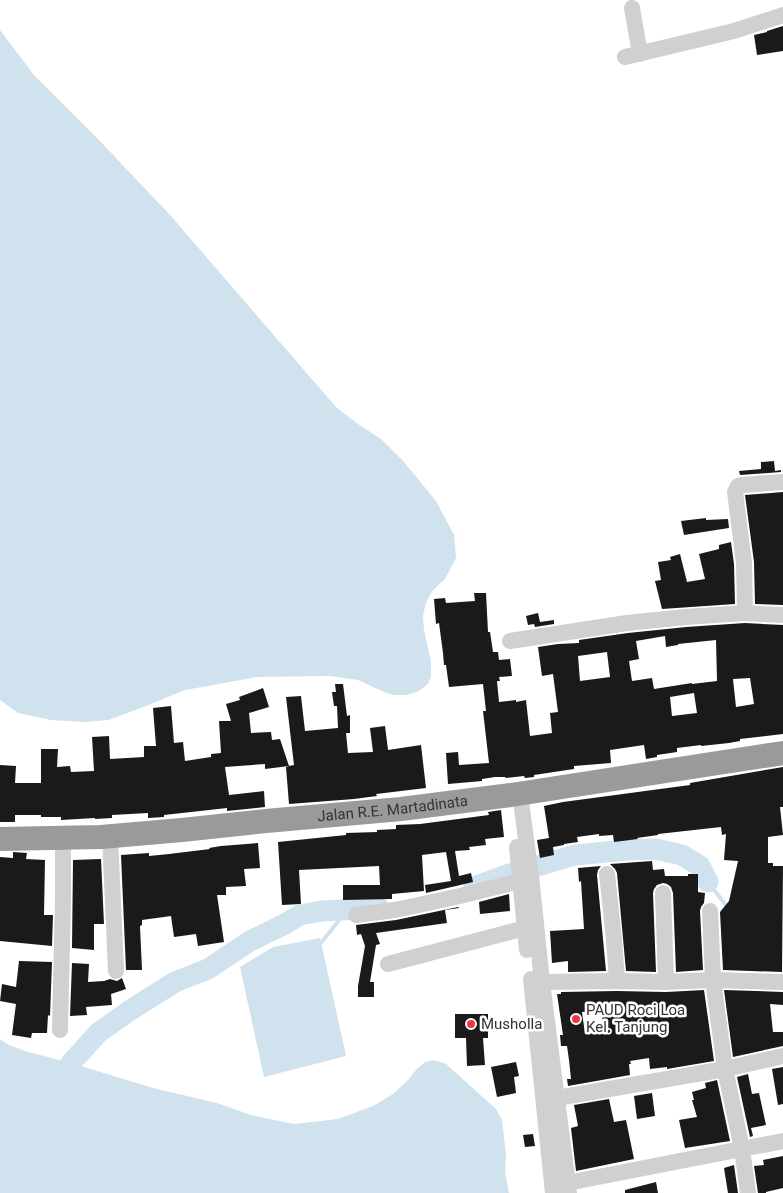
<svg xmlns="http://www.w3.org/2000/svg" width="783" height="1193" font-family="Roboto,sans-serif">
<style>
.water{fill:#cfe2ee}
.lines{fill:none;stroke-linecap:round;stroke-linejoin:round}
.stream{stroke:#cfe2ee;stroke-width:4}
.river{stroke:#cfe2ee;stroke-width:21}
.building{fill:#1a1a1a;fill-rule:evenodd}
.minor{stroke:#d0d0d0;stroke-width:16}
.highway{stroke:#9a9a9a;stroke-width:24}
.poi-dot{fill:#e63946;stroke:#fff;stroke-width:2}
.labels{text-anchor:middle;stroke-width:5;stroke-linejoin:round;paint-order:stroke}
.street-label{font-size:15px;fill:#333;stroke:#fff}
.poi-label{font-size:15px;fill:#333;stroke:#fff;text-anchor:start}
</style>
<rect width="100%" height="100%" fill="#fff"/>
<g class="water">
<path d="M0,30L34,75L97,138L170,215L336,407L358,424L381,439L404,462L436,501L454,535L456,558L445,579L433,590L426,602L423,616L424,630L431,662V676L428,684L419,691L407,695H393L384,692L358,680L330,676L257,677L185,690L146,706L109,720L83,722L51,720L18,713L0,700Z"/>
<path d="M320,938L346,1056L264,1077L240,967L273,947Z"/>
<path d="M0,1039L9,1045L28,1052L71,1063L153,1088L217,1103L251,1115L294,1124L338,1119L373,1106L393,1094L408,1080L416,1070L425,1062L433,1060L445,1063L496,1109L502,1120L506,1155L505,1172L509,1193H0Z"/>
</g>
<g class="lines">
<g class="stream">
<path d="M708,882L728,908"/>
<path d="M321,943L347,910"/>
</g>
<g class="river">
<path d="M474,887L510,874L575,855L627,850L656,849L682,855L700,866L708,882"/>
<path d="M71,1063L98,1033L129,1011L175,982L208,969L250,941L285,924L300,915L322,911L379,908"/>
</g>
</g>
<g class="building">
<path d="M783,26V51L757,55L754,35L767,32V31Z"/>
<path d="M774,461L775,471L781,470V472L740,475L739,471L761,469V462Z"/>
<path d="M783,492V605L755,604L754,562L745,495Z"/>
<path d="M706,518V520L728,519L729,528L684,535L681,521Z"/>
<path d="M731,542L734,564L735,604L662,609L655,581L661,580L658,562L671,560L670,557L680,554L687,582L705,579L699,554L719,549V545Z"/>
<path d="M474,593H486L488,632H490L493,652H498L499,660L510,659L512,676L499,677L500,681H497L499,702L516,700V702L526,700L530,736L552,733L550,713L558,712L553,674L542,676L538,647L558,644L579,643V640L628,633L686,627L745,623L783,625V734L740,739V741L729,743L701,746V745L677,748V752L657,755V757L646,759L644,745L610,750L611,763L574,766V769L534,775V777L525,778L524,776L506,778L505,777H495L482,779V781L448,784L446,753L458,752L459,765L489,763L483,711H486L483,684L449,687L446,665H444L443,653L439,623L436,624L434,599L445,598L446,603L475,601ZM665,636L666,647L678,645V644L716,640L717,681L692,684V683L654,689L652,678L632,681L629,661L639,659L636,641ZM607,652L610,677L580,681L578,656ZM750,678L754,704L736,707L733,679ZM694,693L697,713L672,716L670,697Z"/>
<path d="M538,613L540,622L554,620V624L535,627L534,624L528,625L526,616Z"/>
<path d="M335,684H343L347,716L350,715V733H346L348,753L373,752L370,728L385,726L388,750L421,745L426,788L376,794L377,796L354,799L289,804L286,767L289,766L265,769V764L225,767L229,795L264,791L265,807L227,811V808L164,815V817L148,818V813L112,815V818L95,819V818L61,820V817H41V815H15V822H0V765L16,766L15,783H41V749H58L57,767L70,766L71,772L94,771L92,737L109,736L110,759L144,757V746H156L153,708L171,706L174,743L183,742L185,761L211,757V754L221,753L219,721H231L226,704L240,700L239,697L263,688L269,707L249,713L251,733L271,732L272,740L280,739L289,766L294,765L286,697L301,696L305,731L338,728L337,706H334L332,692H336Z"/>
<path d="M783,767V807H780L783,835L768,837V863H773V866H783L782,972L723,970L720,912L729,901L738,861L724,860L726,834L722,835L721,827L658,834V835L637,838L638,839L614,842L613,835L599,836V834L577,837L578,842L564,844V845L553,847L554,855L540,858L537,840L549,838L544,806L563,802L690,785V783Z"/>
<path d="M501,810L504,837L485,839L486,845L469,847L470,850L455,851L459,876L471,873L473,882L426,893L425,885L451,881L446,852L422,855L424,891L392,894V899L343,900V885H380L379,866L299,870L301,904L282,905L278,842L346,835V833L377,832V830L396,829V825L420,824L489,815L488,812Z"/>
<path d="M258,843L260,868L244,869L246,886L226,887V895H217L224,942L198,946L196,934L174,937L171,916L142,920V925L140,926L142,970H126L121,855L149,853V856L169,854L210,849L209,848L221,846Z"/>
<path d="M13,852L27,853L26,859L45,860L44,915H53L52,946L0,941V857L13,858Z"/>
<path d="M101,859L104,924H94V950L72,948L73,860Z"/>
<path d="M652,861L653,870L664,869L665,876H688V874H698V892L705,893L704,903L701,907L700,911L703,970L676,972L673,893L671,887L667,884L663,883L657,885L654,889L653,893L656,972L626,971L617,873L615,869L610,864Z"/>
<path d="M601,866L598,870L597,875L606,971L568,972V961L552,963L550,931L584,929L581,881L579,882L578,868Z"/>
<path d="M509,894L510,911L480,914L479,902Z"/>
<path d="M458,907L459,908L445,910L447,923L376,933L380,944L376,945L370,982H374V997H358V986L365,946L361,934L357,935L356,925L396,920Z"/>
<path d="M19,961L52,962L50,1016L48,1015L47,1033H32L31,1038L12,1035L16,1004L0,1001L2,984L16,987Z"/>
<path d="M72,963L89,964L88,982L104,981L110,979L117,981L122,978L126,989L111,994L112,1005L86,1007L87,1015L70,1016Z"/>
<path d="M704,990L714,1061L667,1069V1067L650,1069L649,1058L630,1061L631,1064H629L630,1075L568,1086L567,1079H571L569,1060L567,1046H561L560,1035H563L557,994H561V992L617,991L666,992ZM602,1011L603,1032L585,1034L582,1012Z"/>
<path d="M724,990L783,992V1005L770,1004L773,1032H783V1046L733,1057Z"/>
<path d="M455,1014H488V1038H483L485,1065L467,1066L466,1038H455Z"/>
<path d="M516,1062L519,1076L514,1077L516,1093L497,1097L491,1067Z"/>
<path d="M783,1067V1104L778,1105L772,1069Z"/>
<path d="M748,1074L752,1094L759,1093L766,1125L751,1128L753,1136L750,1137L737,1077Z"/>
<path d="M717,1080L730,1141L685,1148L679,1120L697,1117L692,1100H694L692,1092L706,1088L705,1083Z"/>
<path d="M652,1093L655,1116L637,1119L634,1096Z"/>
<path d="M609,1099L614,1122L626,1120L634,1159L576,1171L571,1128L578,1126L574,1105Z"/>
<path d="M533,1134L535,1146L525,1147L523,1135Z"/>
<path d="M783,1156V1188L766,1192V1193H758L754,1166L764,1165L763,1160Z"/>
<path d="M734,1165L738,1193H728L724,1168Z"/>
<path d="M656,1182L658,1193H625V1190Z"/>
</g>
<g class="lines">
<g class="minor">
<path d="M632,8L640,54"/>
<path d="M625,57L734,31L783,15"/>
<path d="M745,613L744,563L735,492L738,486L741,485L783,482"/>
<path d="M510,641L627,623L685,617L745,613L783,615"/>
<path d="M520,794L531,876L542,982L569,1193"/>
<path d="M110,836L116,971"/>
<path d="M517,847L527,950"/>
<path d="M607,874L614,939L617,981"/>
<path d="M663,893L666,982"/>
<path d="M710,911L713,980L725,1069L742,1149L748,1193"/>
<path d="M356,915L395,910L460,896L520,881"/>
<path d="M388,964L525,928"/>
<path d="M531,979L553,1193"/>
<path d="M542,982L617,981L666,982L713,980L783,982"/>
<path d="M60,1030L63,899V838"/>
<path d="M557,1098L725,1069L783,1056"/>
<path d="M557,1185L783,1141"/>
</g>
<path class="highway" id="s1" d="M0,839L101,837L182,830L266,821L401,809L511,795L783,753"/>
</g>
<g class="poi-dot">
<circle cx="576" cy="1019" r="5"/>
<circle cx="471" cy="1024" r="5"/>
</g>
<g class="labels">
<g class="street-label">
<text dy="5" stroke="none"><textPath href="#s1" startOffset="394">Jalan R.E. Martadinata</textPath></text>
</g>
<g class="poi-label">
<text x="586" y="1015">PAUD Roci Loa<tspan x="586" dy="17">Kel. Tanjung</tspan></text>
<text x="481" y="1029">Musholla</text>
</g>
</g>
</svg>
